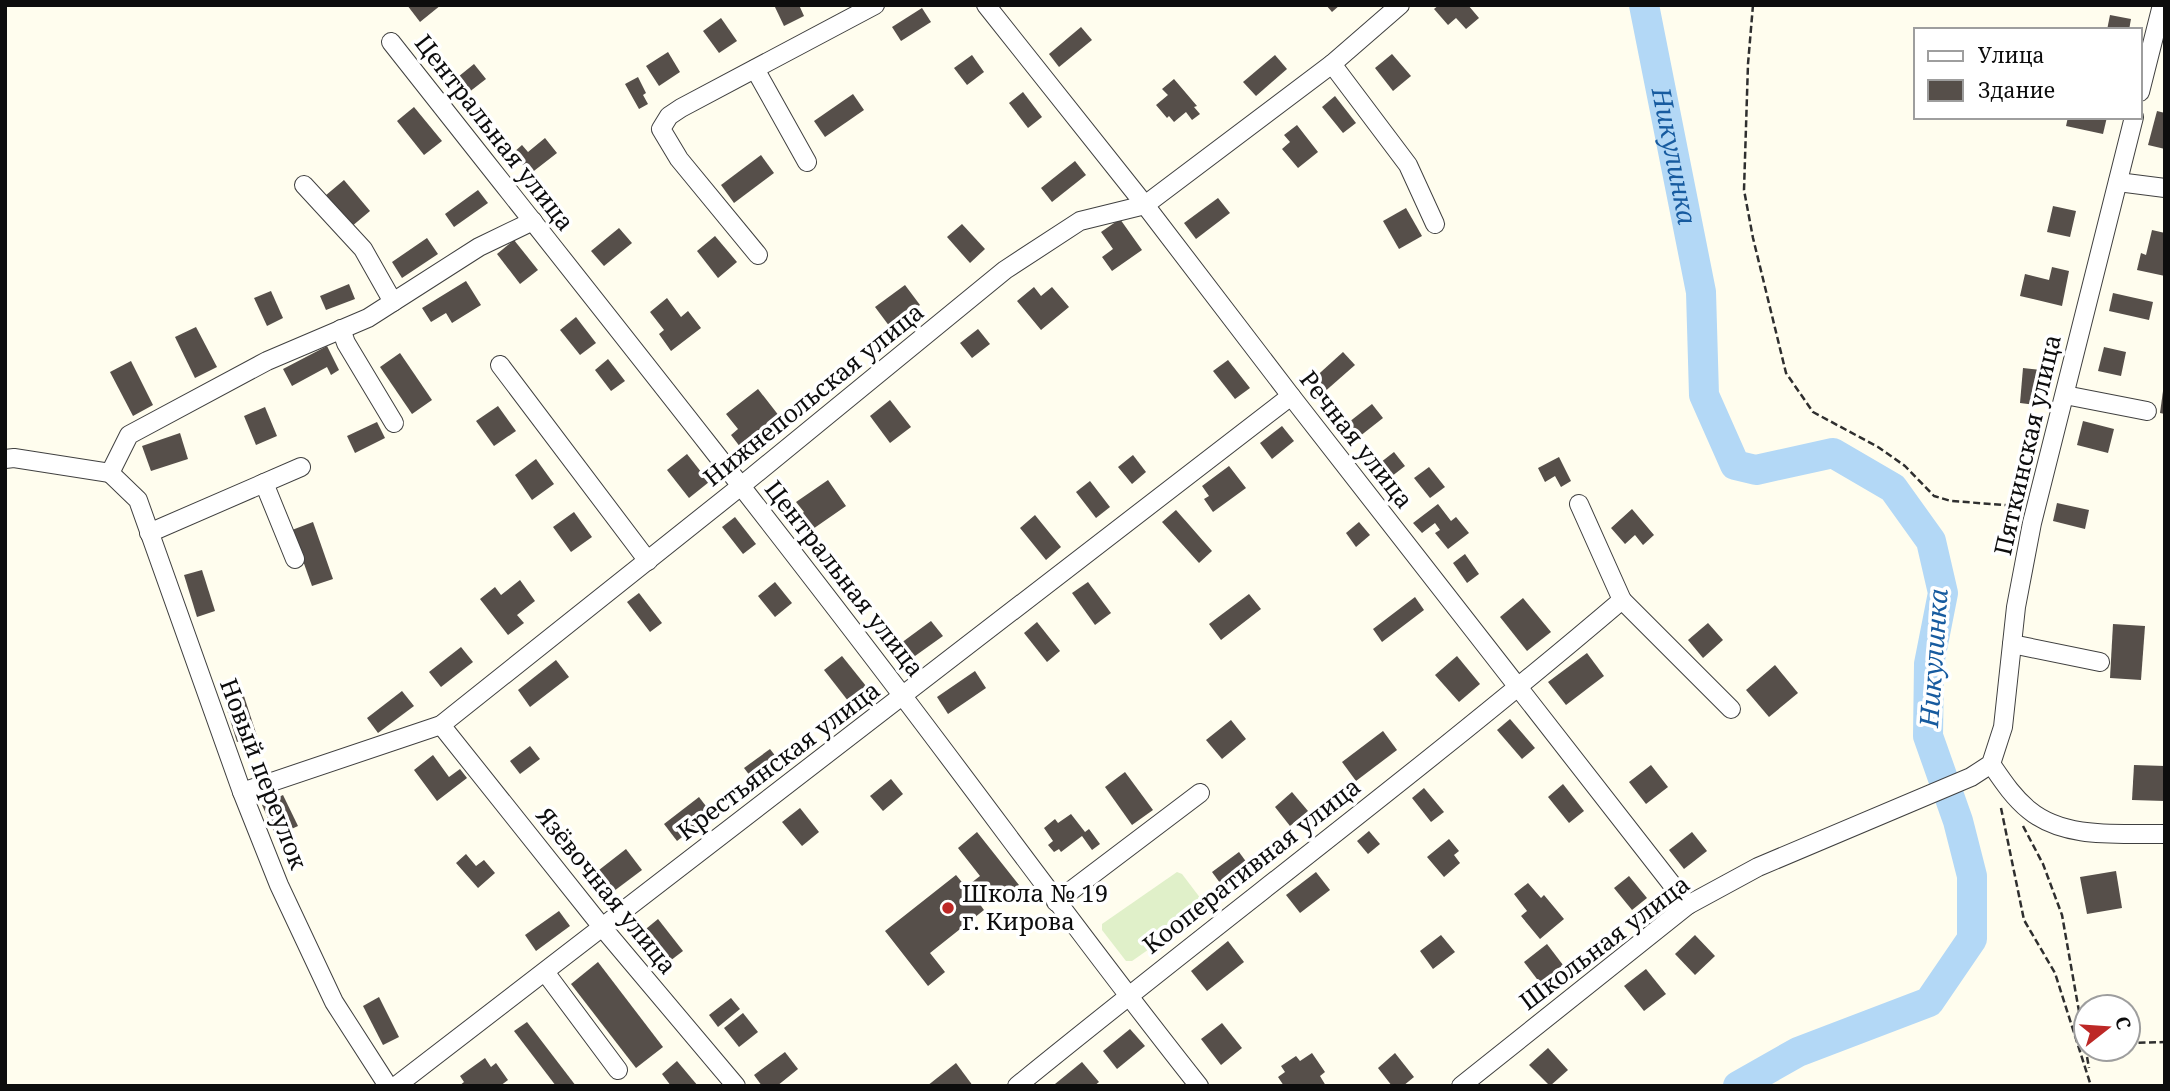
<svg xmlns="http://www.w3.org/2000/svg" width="2170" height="1091" font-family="'Noto Serif',serif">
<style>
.pitch{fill:#e0f0c9}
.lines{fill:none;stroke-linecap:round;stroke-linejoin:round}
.river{stroke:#b3d8f6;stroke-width:30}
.building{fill:#564f4a}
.minor-casing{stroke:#404040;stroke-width:20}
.path{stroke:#2f2f2f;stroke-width:2.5;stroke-dasharray:7 3.5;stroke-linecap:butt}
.minor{stroke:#fff;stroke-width:18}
.poi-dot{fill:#bd2826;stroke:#fff;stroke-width:2.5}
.labels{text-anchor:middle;stroke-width:7;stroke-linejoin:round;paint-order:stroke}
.street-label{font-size:24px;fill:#0d0d0d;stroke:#fff}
.poi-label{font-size:24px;fill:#0d0d0d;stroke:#fff;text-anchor:start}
.water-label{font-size:26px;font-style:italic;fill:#175b9f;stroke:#fff}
</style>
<rect width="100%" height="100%" fill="#fffdee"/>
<path class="pitch" d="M1177,872L1182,874L1204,903L1205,910L1132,961H1126L1102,930V924Z"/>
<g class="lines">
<path class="river" id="s1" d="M1644,5L1701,292L1704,395L1735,465L1756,470L1833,453L1893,488L1931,541L1943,593L1929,664L1928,736L1958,821L1972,876V939L1929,1002L1798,1052L1738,1086"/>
</g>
<g class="building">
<path d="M407,5H441L420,22Z"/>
<path d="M774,5H799L804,16L784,26Z"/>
<path d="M1326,5H1340L1332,12Z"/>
<path d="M1439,5H1468L1479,18L1466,29L1456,18L1448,25L1434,9Z"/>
<path d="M922,8L931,22L901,41L892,27Z"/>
<path d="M2110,15L2131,19L2129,30H2107Z"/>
<path d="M721,18L737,41L719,53L703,31Z"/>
<path d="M1081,27L1092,40L1059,67L1049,54Z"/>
<path d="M668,52L680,72L659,86L646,66Z"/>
<path d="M1392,54L1411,76L1393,91L1375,68Z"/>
<path d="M972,55L984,72L967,85L954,68Z"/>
<path d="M1275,55L1287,69L1256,96L1243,82Z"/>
<path d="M474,64L486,79L464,96L453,81Z"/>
<path d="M638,77L646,93L643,95L648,104L639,109L625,84Z"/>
<path d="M1174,79L1197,106L1194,107L1200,114L1192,120L1186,112L1174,122L1169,116L1167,118L1156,105L1168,95L1162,89Z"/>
<path d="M1023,92L1042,117L1028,128L1009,103Z"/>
<path d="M853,94L864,110L825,137L814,121Z"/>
<path d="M1335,96L1356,123L1343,133L1322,107Z"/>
<path d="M414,107L442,141L424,155L397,121Z"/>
<path d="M2157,111L2165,113V149L2148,145Z"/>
<path d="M2068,117H2107L2103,134L2066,126Z"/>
<path d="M1297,125L1318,152L1298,168L1282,149L1290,142L1284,135Z"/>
<path d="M545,138L557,153L530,174L513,153L522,145L528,152Z"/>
<path d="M761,155L774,173L734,203L721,185Z"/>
<path d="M1075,161L1086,175L1052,202L1041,188Z"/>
<path d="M344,180L370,211L351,227L325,196Z"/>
<path d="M478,190L488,203L454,227L445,214Z"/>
<path d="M1218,198L1230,213L1196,239L1184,223Z"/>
<path d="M2053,206L2076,211L2070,237L2047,232Z"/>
<path d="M1406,208L1422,236L1399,249L1383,221Z"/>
<path d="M1120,219L1142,250L1112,271L1102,257L1113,249L1101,232Z"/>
<path d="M962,224L985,249L970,263L947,237Z"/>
<path d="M619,228L632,243L604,266L591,251Z"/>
<path d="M2152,230L2165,233V276L2137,270L2141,253L2146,255Z"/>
<path d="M715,236L737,262L718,278L697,251Z"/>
<path d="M427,238L438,254L402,278L392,262Z"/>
<path d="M514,240L538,270L520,284L497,254Z"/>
<path d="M2052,267L2069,271L2062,306L2020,296L2025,274L2049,280Z"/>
<path d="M466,281L481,305L452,323L446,313L431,322L422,308Z"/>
<path d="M349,284L355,299L326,310L320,296Z"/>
<path d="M905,285L920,305L890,327L875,307Z"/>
<path d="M1034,287L1041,296L1052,287L1069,307L1041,330L1017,301Z"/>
<path d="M271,291L283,318L267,326L254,298Z"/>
<path d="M2113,293L2153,302L2149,320L2109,311Z"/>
<path d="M667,298L681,317L688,311L701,328L671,351L659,334L664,330L650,312Z"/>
<path d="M576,317L596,343L580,355L560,330Z"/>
<path d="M196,327L217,367L195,378L175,337Z"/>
<path d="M978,329L990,344L972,358L960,343Z"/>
<path d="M327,346L339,370L331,375L327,367L292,386L283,369Z"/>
<path d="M2104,347L2126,352L2121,376L2098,371Z"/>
<path d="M1343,352L1355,365L1322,394L1311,381Z"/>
<path d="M400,353L432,400L412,414L380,367Z"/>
<path d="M608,359L625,381L611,391L595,370Z"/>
<path d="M1228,360L1250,388L1235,399L1213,371Z"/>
<path d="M131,361L153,405L133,416L110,372Z"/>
<path d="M2023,368L2041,370L2037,405L2020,403Z"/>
<path d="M758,389L783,421L744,452L731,435L738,429L726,414Z"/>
<path d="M2163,391H2165V414L2160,413Z"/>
<path d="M890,400L911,427L890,443L870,416Z"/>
<path d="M1372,404L1383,418L1355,440L1344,426Z"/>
<path d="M498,406L516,431L494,446L476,421Z"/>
<path d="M265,407L277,436L256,445L244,416Z"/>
<path d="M2083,421L2114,429L2108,453L2077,445Z"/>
<path d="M377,422L385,438L355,453L347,436Z"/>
<path d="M1282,426L1294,441L1272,459L1260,443Z"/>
<path d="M180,433L188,459L151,471L142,446Z"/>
<path d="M1394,452L1405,466L1387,480L1376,466Z"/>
<path d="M687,454L709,482L689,498L667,470Z"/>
<path d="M1133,455L1146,472L1132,484L1118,467Z"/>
<path d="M1559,457L1571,481L1561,487L1555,476L1545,482L1538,468Z"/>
<path d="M536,459L554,484L532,500L515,475Z"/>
<path d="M1229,466L1246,488L1213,512L1204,499L1209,496L1202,486Z"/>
<path d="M1429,467L1445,487L1430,498L1414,478Z"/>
<path d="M828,480L846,506L810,531L800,515L804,512L796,502Z"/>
<path d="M1090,481L1110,507L1096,518L1076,492Z"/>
<path d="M2057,503L2089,510L2085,529L2053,521Z"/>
<path d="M1438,504L1451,521L1456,517L1469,533L1448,549L1435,533L1440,530L1435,523L1422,533L1413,523Z"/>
<path d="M1632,509L1654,535L1643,545L1635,535L1625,544L1611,528Z"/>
<path d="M1176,510L1212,551L1199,563L1162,522Z"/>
<path d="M574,512L592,537L571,552L553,527Z"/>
<path d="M1035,515L1061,547L1046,560L1020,528Z"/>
<path d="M735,517L756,544L743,554L722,527Z"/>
<path d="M313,522L333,579L312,586L292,530Z"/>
<path d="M1359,522L1370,535L1356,547L1346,533Z"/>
<path d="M1465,554L1479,574L1467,583L1453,563Z"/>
<path d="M202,570L215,611L197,617L184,575Z"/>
<path d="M520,580L535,601L517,615L524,623L508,635L480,599L495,587L501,595Z"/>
<path d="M775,582L792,603L775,617L758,596Z"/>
<path d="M1088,582L1111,613L1095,625L1072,593Z"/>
<path d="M639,593L662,623L650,632L627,602Z"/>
<path d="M1249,594L1261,609L1221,640L1209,624Z"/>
<path d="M1415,597L1424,610L1382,642L1373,629Z"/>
<path d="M1523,598L1551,632L1527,651L1500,617Z"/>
<path d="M931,621L943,636L908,661L897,646Z"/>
<path d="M1037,622L1060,651L1047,662L1024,633Z"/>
<path d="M1708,623L1723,640L1703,658L1688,640Z"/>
<path d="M2113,624L2145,626L2141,680L2110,678Z"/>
<path d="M461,647L473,662L441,687L429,672Z"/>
<path d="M1587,653L1604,676L1566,705L1548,682Z"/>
<path d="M842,656L870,691L852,706L824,670Z"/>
<path d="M1457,656L1480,684L1459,702L1435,675Z"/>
<path d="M556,660L569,677L530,707L518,690Z"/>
<path d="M1775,665L1798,693L1769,717L1746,690Z"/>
<path d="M975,671L986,688L948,714L937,697Z"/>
<path d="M242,690L257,736L237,742L223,697Z"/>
<path d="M402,691L414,706L378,733L367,718Z"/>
<path d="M1510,719L1535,748L1522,759L1497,730Z"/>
<path d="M1231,720L1246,739L1222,759L1206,740Z"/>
<path d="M1383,731L1397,750L1356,781L1342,762Z"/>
<path d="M530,746L540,759L520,774L510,761Z"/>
<path d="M770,749L780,762L754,781L744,768Z"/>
<path d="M433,755L449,777L460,769L467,778L437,801L414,770Z"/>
<path d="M1651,765L1668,787L1646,804L1629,782Z"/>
<path d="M2134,765L2165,766V801L2132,800Z"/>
<path d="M1125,772L1153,810L1132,825L1105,787Z"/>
<path d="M891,779L903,794L883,811L870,796Z"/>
<path d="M1563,784L1584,811L1569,823L1548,797Z"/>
<path d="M1424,788L1444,812L1431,822L1412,798Z"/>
<path d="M1292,792L1308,811L1290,826L1275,807Z"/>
<path d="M283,795L298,826L276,836L262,805Z"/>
<path d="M699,797L712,814L677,841L664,824Z"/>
<path d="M800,808L819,832L802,846L782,822Z"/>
<path d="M1071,814L1085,832L1089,829L1100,844L1092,850L1082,836L1061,852L1059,849L1054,852L1048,845L1053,841L1044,828L1055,819L1058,823Z"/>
<path d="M1369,831L1380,844L1368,854L1357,841Z"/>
<path d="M977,832L1019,885L994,905L987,897L979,903L984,910L930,953L945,972L928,986L885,931L956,875L966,887L980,876L958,848Z"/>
<path d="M1692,832L1707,851L1684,869L1669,850Z"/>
<path d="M1449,839L1459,851L1454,855L1460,863L1444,877L1427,857Z"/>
<path d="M626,849L642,870L606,897L590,877Z"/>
<path d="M1239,852L1250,867L1223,887L1212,872Z"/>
<path d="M466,854L476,866L484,860L495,873L478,888L456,863Z"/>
<path d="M2116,871L2122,908L2087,914L2080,877Z"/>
<path d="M1316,872L1330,890L1300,913L1286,895Z"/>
<path d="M1629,876L1647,898L1632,910L1614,888Z"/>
<path d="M1528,883L1541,898L1544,895L1564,919L1540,939L1521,916L1527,911L1514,894Z"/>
<path d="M559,911L570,926L536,951L525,935Z"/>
<path d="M658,919L683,951L666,964L641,933Z"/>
<path d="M1441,935L1455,952L1433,969L1420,951Z"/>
<path d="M1695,935L1715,956L1695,975L1675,954Z"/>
<path d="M1228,941L1244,962L1207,991L1191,971Z"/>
<path d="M1547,944L1563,965L1540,983L1524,962Z"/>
<path d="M598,962L663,1047L636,1068L571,984Z"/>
<path d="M1646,969L1666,994L1644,1011L1624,986Z"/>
<path d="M379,997L399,1037L383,1045L363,1006Z"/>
<path d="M731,998L740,1009L718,1027L709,1015Z"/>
<path d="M743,1013L758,1032L739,1047L724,1028Z"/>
<path d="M527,1022L576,1086H556L514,1031Z"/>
<path d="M1222,1023L1242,1048L1221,1065L1201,1039Z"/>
<path d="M1130,1029L1145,1046L1117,1069L1103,1051Z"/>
<path d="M1548,1048L1568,1070L1550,1086L1529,1065Z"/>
<path d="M785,1052L798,1069L777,1086H762L754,1075Z"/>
<path d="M1312,1053L1325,1072L1320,1076L1326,1086H1284L1278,1077L1285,1072L1281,1066L1296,1056L1300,1061Z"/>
<path d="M1395,1053L1414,1077L1403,1086H1392L1378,1068Z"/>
<path d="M485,1058L491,1067L496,1063L508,1080L500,1086H459L464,1082L460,1076Z"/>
<path d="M677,1061L698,1086H671L662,1074Z"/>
<path d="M1082,1062L1099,1082L1094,1086H1057L1055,1084Z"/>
<path d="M956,1063L973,1086H927Z"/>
</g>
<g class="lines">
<g class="minor-casing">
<g id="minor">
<path d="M986,5L1145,205L1291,396L1688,905"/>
<path d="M391,42C562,259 735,475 902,695C1001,825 1097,958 1199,1086"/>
<path d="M1332,64L1408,165L1435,224"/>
<path d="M755,69L807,162"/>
<path d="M2140,92L2162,5"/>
<path d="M2118,182L2165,188"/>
<path d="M304,185L363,249L393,302"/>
<path d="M758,255L679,159L661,129L669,116L681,108L875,5"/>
<path d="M341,329L346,343L394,423"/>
<path d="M500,365L648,561"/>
<path d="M2065,395L2147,411"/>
<path d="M5,459L14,458L110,473"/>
<path d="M110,473L138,500L242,792L279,885L334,1002L388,1086"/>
<path d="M110,473L129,435L267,361L368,318L479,247L533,221"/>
<path d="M264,483L295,559"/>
<path d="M149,533L301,467"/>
<path d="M1622,600L1731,709"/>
<path d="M2012,644L2100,662"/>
<path d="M441,725L602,927L736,1086"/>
<path d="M1991,764C2002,780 2013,797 2029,810C2065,840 2121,833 2165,834"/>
<path d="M242,792L441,725L741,486L1005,270L1080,221L1145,205L1332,64L1400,5"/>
<path d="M1056,902L1200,793"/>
<path d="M545,972L618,1070"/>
<path d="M396,1086L1291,396"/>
<path d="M1017,1086C1218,922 1425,768 1622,600L1579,504"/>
<path d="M1461,1086L1688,905L1758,867L1971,777L1991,764L2003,727L2016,607L2032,523L2134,117"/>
</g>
</g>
<g class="path">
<path d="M1753,5L1748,64L1744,190L1753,238L1786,373L1813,412L1878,447L1905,466L1934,496L1951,501L2019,506"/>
<path d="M2001,808L2024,920L2055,973L2091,1086"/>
<path d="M2023,826L2043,864L2062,915L2089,1068"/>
<path d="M2128,1043L2165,1042"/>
</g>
<use href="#minor" class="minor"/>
</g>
<circle class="poi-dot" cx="948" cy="908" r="7"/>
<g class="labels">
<g class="street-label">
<text transform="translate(494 133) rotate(52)" y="8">Центральная улица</text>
<text transform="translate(814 395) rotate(-39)" y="8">Нижнепольская улица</text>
<text transform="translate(1356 440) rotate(52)" y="8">Речная улица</text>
<text transform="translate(2028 445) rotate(-77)" y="8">Пяткинская улица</text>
<text transform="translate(844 579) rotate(52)" y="8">Центральная улица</text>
<text transform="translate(779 761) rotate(-37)" y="8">Крестьянская улица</text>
<text transform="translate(263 774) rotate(69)" y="8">Новый переулок</text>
<text transform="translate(1252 866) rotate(-38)" y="8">Кооперативная улица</text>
<text transform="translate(606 891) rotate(51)" y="8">Язёвочная улица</text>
<text transform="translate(1605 943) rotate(-37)" y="8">Школьная улица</text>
</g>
<g class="poi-label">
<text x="962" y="902">Школа № 19<tspan x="962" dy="28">г. Кирова</tspan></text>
</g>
<g class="water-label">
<text dy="9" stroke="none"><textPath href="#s1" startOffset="154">Никулинка</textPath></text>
<text transform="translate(1934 658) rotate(-86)" y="9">Никулинка</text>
</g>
</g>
<rect width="2170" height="1091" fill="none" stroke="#0d0d0d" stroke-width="14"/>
<rect x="1914" y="28" width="228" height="91" fill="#ffffff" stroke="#9e9e9e" stroke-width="2"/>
<rect x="1928" y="51" width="35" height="10" fill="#ffffff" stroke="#9e9e9e" stroke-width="2"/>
<text x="1978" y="63" font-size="21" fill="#0d0d0d">Улица</text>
<rect x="1928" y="80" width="35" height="21" fill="#564f4a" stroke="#9e9e9e" stroke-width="2"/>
<text x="1978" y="98" font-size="21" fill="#0d0d0d">Здание</text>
<g transform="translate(2107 1028) rotate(73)"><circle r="33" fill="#ffffff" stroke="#9e9e9e" stroke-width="2"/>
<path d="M0-5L12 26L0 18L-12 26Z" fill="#bd2826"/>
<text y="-10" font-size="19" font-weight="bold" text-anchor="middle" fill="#0d0d0d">С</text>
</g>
</svg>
